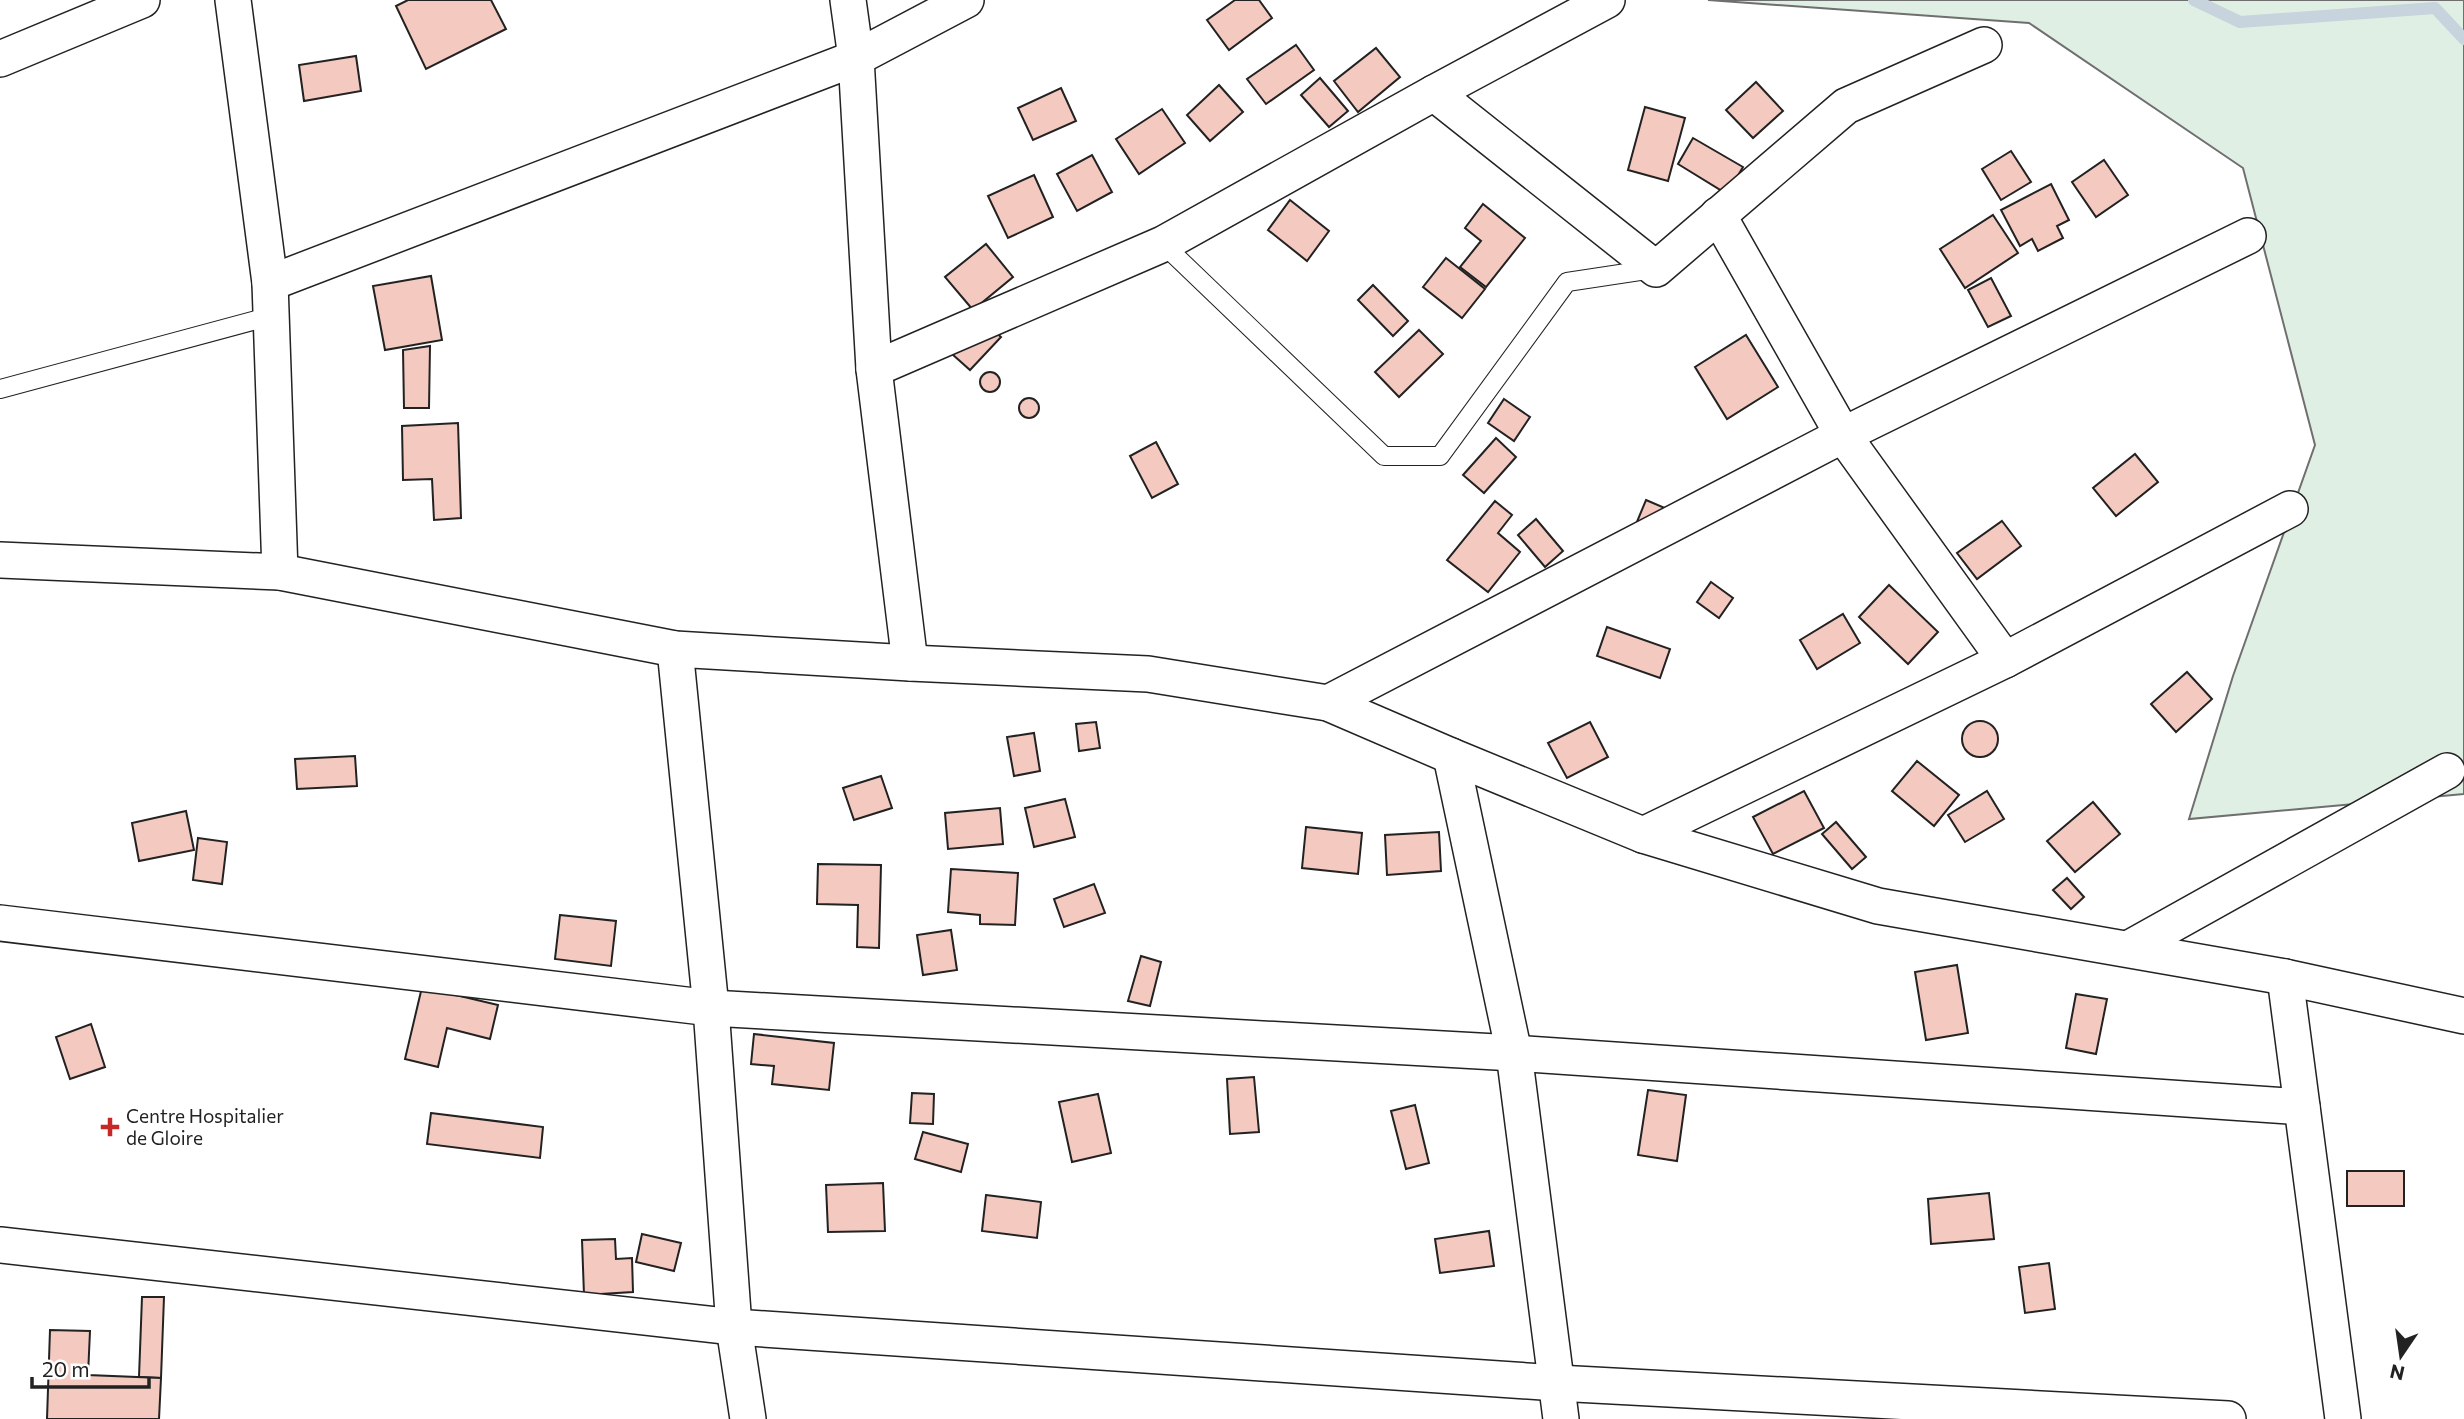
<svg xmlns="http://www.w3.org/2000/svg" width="2464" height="1419" font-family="Commissioner,sans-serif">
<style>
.green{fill:#e0efe3;stroke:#6f6f6f;stroke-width:2}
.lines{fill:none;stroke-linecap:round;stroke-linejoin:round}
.stream{stroke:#c7d3dd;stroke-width:12}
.building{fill:#f3c9c0;stroke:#222;stroke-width:2}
.lane-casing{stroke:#222;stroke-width:20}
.street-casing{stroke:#222;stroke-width:38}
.lane{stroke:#fff;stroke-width:18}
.street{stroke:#fff;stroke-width:35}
.poi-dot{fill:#c62828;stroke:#fff;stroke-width:2.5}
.labels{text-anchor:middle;stroke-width:5;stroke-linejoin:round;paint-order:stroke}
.poi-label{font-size:19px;fill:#222;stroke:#fff;text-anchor:start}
</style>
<rect width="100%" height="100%" fill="#fff"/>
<path class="green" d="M1708,0H2464V794L2189,819L2233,676L2315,445L2243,168L2029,23Z"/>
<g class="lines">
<path class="stream" d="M2194,0L2240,22L2435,8L2464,39"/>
</g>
<g class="building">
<path d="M408,0H491L506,29L426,69L396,6Z"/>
<path d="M1235,0H1259L1272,18L1229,50L1207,20Z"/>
<path d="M1296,45L1314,70L1266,104L1247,79Z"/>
<path d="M1376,48L1400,77L1358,112L1334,81Z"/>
<path d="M356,56L361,91L304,101L299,65Z"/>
<path d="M1320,78L1348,111L1329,127L1301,95Z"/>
<path d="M1756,82L1783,111L1753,138L1726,110Z"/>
<path d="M1219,85L1243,112L1210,141L1187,115Z"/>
<path d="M1061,88L1076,121L1033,140L1018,108Z"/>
<path d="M1645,107L1685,118L1668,181L1628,170Z"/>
<path d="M1162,109L1185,143L1139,174L1116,139Z"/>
<path d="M1693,138L1743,167L1727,194L1678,164Z"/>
<path d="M2011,151L2031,182L2001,200L1982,169Z"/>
<path d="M1092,155L1112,192L1077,211L1057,174Z"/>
<path d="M2104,160L2128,195L2096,217L2072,182Z"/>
<path d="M1034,175L1053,217L1008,238L988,196Z"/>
<path d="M2051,184L2069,220L2057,226L2063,238L2038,251L2032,239L2020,246L2001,210Z"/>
<path d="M1290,200L1329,231L1307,261L1268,230Z"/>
<path d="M1483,204L1525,238L1486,287L1460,267L1481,241L1465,228Z"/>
<path d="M1993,215L2018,253L1965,288L1940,249Z"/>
<path d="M986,244L1013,277L973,310L945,277Z"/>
<path d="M1446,258L1485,289L1462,318L1423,287Z"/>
<path d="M431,276L442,340L385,350L373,286Z"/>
<path d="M1991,278L2011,316L1988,327L1968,290Z"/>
<path d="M1373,285L1408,321L1393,336L1358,300Z"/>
<path d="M974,313L1001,337L970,370L943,346Z"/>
<path d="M1419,330L1443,354L1399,397L1375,372Z"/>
<path d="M1746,335L1778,387L1727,419L1695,367Z"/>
<path d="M430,346L429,408H404L403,350Z"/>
<circle cx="990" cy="382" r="10"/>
<circle cx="1029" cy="408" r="10"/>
<path d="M1504,399L1530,417L1514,441L1488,423Z"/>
<path d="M458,423L461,518L434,520L432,479L403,480L402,426Z"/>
<path d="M1496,438L1516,457L1484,493L1463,475Z"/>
<path d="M1156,442L1178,484L1152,498L1130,456Z"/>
<path d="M2135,454L2158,482L2116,516L2093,488Z"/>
<path d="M1646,500L1681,515L1634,529Z"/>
<path d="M1495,501L1512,515L1498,533L1520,552L1488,592L1447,560Z"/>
<path d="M1536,519L1563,551L1545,567L1518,535Z"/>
<path d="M2002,521L2021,546L1977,579L1957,553Z"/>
<path d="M1711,582L1733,598L1719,618L1697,602Z"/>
<path d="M1889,585L1938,632L1908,664L1859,617Z"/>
<path d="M1843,614L1860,643L1817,669L1800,640Z"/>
<path d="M1607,627L1670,649L1660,678L1597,656Z"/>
<path d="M2187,672L2212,699L2176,732L2151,704Z"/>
<circle cx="1980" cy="739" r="18"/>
<path d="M1096,722L1100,748L1079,751L1076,724Z"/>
<path d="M1590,722L1608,757L1567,778L1548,743Z"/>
<path d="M1034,733L1040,771L1014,776L1007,737Z"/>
<path d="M355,756L357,786L297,789L295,759Z"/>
<path d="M1917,761L1959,795L1934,826L1892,791Z"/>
<path d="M881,776L892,808L854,820L843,788Z"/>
<path d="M1804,791L1824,828L1773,854L1753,817Z"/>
<path d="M1987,791L2004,819L1965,842L1948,815Z"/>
<path d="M1065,799L1075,837L1034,847L1025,808Z"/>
<path d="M2093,802L2120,834L2075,872L2047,841Z"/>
<path d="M1000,808L1003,844L948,849L945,813Z"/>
<path d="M186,811L194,850L139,861L132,823Z"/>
<path d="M1836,822L1866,857L1852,869L1822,834Z"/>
<path d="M1306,827L1362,833L1358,874L1302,868Z"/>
<path d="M1439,832L1441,871L1387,875L1385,835Z"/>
<path d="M198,838L227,842L222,884L193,880Z"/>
<path d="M818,864L881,865L879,948L857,947L858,905L817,904Z"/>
<path d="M951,869L1018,873L1015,925L980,924V915L948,912Z"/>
<path d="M2067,878L2084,897L2071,909L2053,890Z"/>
<path d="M1094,884L1105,913L1064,927L1054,899Z"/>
<path d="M560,915L616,921L611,966L555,959Z"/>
<path d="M951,930L957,970L923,975L917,935Z"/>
<path d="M1141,956L1161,962L1150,1006L1128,1001Z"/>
<path d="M1957,965L1968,1033L1926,1040L1915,972Z"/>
<path d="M422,987L498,1005L490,1039L447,1028L438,1067L405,1059Z"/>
<path d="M2076,994L2107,999L2096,1054L2066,1048Z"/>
<path d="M91,1024L105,1067L70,1079L56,1037Z"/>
<path d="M754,1034L834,1043L829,1090L772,1084L774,1066L751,1064Z"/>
<path d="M1254,1077L1259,1132L1230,1134L1227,1079Z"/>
<path d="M1648,1090L1686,1095L1677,1161L1638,1155Z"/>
<path d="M912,1093L934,1094L933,1124L910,1123Z"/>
<path d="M1098,1094L1111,1153L1072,1162L1059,1102Z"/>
<path d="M1415,1105L1429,1163L1406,1169L1391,1111Z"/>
<path d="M431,1113L543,1127L540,1158L427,1144Z"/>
<path d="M923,1132L968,1144L961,1172L915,1159Z"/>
<rect x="2347" y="1171" width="57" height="35"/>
<path d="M883,1183L885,1231L828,1232L826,1185Z"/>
<path d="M1989,1193L1994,1239L1931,1244L1928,1199Z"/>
<path d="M986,1195L1041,1202L1037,1238L982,1231Z"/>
<path d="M1489,1231L1494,1266L1440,1273L1435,1239Z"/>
<path d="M642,1234L681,1243L674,1271L636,1262Z"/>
<path d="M615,1239L616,1259L632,1258L633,1292L584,1295L582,1240Z"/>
<path d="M2049,1263L2055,1309L2025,1313L2019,1267Z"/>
<path d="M142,1297H164L161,1378L139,1377Z"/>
<path d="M50,1330L90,1331L88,1375L161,1378L159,1419H47Z"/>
</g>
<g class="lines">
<g class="lane-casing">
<g id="lane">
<path d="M1163,244L1384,456H1440L1567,282L1653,269"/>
<path d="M0,389L271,316"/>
</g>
</g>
<g class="street-casing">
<g id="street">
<path d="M233,0L270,283L280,572"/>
<path d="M848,0L856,58L874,369L910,663"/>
<path d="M0,59L142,0"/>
<path d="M1434,93L1656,269L1846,106L1984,45"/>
<path d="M1718,215L1843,435L2005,660"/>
<path d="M270,283L856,58L966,0"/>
<path d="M874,369L1163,244L1434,93L1607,0"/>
<path d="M0,560L280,572L675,649L910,663L1148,674L1328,703L1451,756L1643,835L1878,906L2285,977L2464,1016"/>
<path d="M675,649L711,1008L734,1327L748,1419"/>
<path d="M1328,703L1843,435L2248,236"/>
<path d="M1451,756L1514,1053L1561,1419"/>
<path d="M1643,835L2005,660L2290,509"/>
<path d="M0,923L711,1008L1514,1053L2302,1107"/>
<path d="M2128,949L2447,771"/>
<path d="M2285,977L2343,1419"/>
<path d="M0,1245L734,1327L1557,1383L2228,1419"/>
</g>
</g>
<use href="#lane" class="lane"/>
<use href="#street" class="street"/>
</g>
<path class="poi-dot" d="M106.5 1116.5h7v7h7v7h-7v7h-7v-7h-7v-7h7z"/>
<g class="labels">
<g class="poi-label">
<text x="126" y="1123">Centre Hospitalier<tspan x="126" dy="22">de Gloire</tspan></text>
</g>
</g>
<g transform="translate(2401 1356) rotate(193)" stroke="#ffffff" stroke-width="5" paint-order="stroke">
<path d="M0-5L12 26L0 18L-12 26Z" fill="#222222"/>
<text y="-10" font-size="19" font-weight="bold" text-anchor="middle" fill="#222222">N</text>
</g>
<path d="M32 1377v10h117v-10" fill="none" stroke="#222222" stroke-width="3.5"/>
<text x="42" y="1377" font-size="21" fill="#222222" stroke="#ffffff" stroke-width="5" paint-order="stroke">20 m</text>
</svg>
